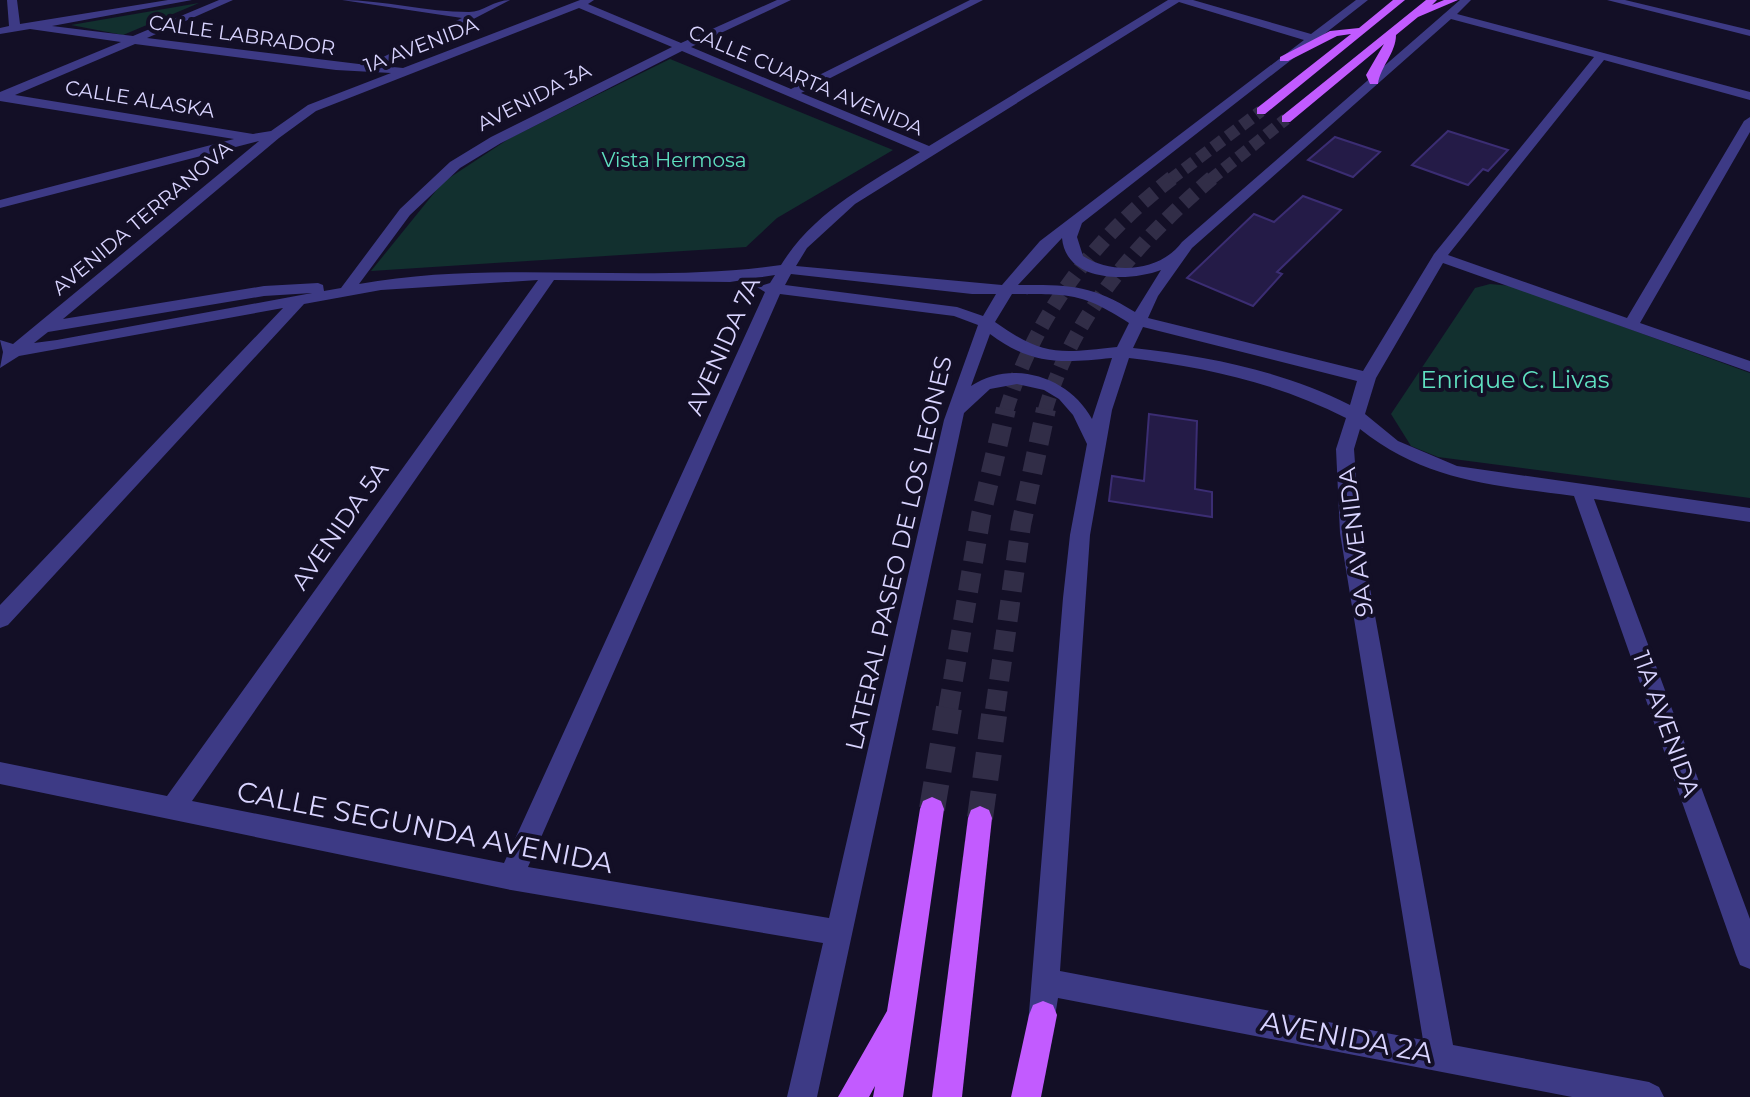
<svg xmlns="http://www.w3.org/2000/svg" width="1750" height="1097" font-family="Montserrat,sans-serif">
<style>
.green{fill:#12302f}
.building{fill:#241b47;stroke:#3b2d73;stroke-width:2}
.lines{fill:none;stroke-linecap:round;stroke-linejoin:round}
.major-tunnel-far3{stroke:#312d47;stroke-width:12;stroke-dasharray:12 6;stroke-linecap:butt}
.major-tunnel-far2{stroke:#312d47;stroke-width:15;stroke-dasharray:15 8;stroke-linecap:butt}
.major-tunnel-far1{stroke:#312d47;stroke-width:20;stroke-dasharray:20 10;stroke-linecap:butt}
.major-tunnel{stroke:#312d47;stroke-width:26;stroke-dasharray:26 13;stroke-linecap:butt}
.minor{fill:#3d3a85;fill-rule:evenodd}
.major{fill:#c25bff;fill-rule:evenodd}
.labels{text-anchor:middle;stroke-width:8;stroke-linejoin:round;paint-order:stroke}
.far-street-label{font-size:20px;fill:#d9d4ff;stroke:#130f26}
.far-park-label{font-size:20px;fill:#5fe0c0;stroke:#130f26}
.street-label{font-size:24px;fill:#d9d4ff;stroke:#130f26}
.park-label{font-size:24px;fill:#5fe0c0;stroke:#130f26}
.near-street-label{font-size:28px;fill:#d9d4ff;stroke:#130f26}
</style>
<rect width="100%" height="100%" fill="#130f26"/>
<g class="green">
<path d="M199,3L123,35L71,25Z"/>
<path d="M670,59L893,150L777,218L746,247L371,271L443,182L510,138Z"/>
<path d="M1490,284L1512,286L1750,373V498L1438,457L1411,446L1391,414L1475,288Z"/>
</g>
<g class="building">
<path d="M1448,131L1508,150L1488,171L1483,169L1468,185L1412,165Z"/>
<path d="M1335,137L1380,152L1353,177L1308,160Z"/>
<path d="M1303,196L1341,210L1277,272L1282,274L1253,306L1187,278L1254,214L1274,222Z"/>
<path d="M1149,414L1197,421L1195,489L1212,492V517L1109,501L1112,476L1144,481Z"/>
</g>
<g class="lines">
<g class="major-tunnel-far3">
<path d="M1170,180L1261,111"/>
<path d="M1210,180L1286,119"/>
</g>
<g class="major-tunnel-far2">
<path d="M1006,411C1036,313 1093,240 1172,178"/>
<path d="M1045,411C1073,314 1137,242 1212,178"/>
</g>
<g class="major-tunnel-far1">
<path d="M948,710L981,515L1006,409"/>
<path d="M995,710L1021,525L1046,409"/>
</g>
<g class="major-tunnel">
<path d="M932,809L949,708"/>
<path d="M980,818L995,708"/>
</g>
<g class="minor">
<path d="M7,0H17L20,24L168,0H192L52,26L133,36L219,0H233L147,38L367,65L462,18L342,0C384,0 426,12 469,12C483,12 494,0 510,0L383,66L403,68L580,0H594L588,4L681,43L777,0H791L691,47L791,89L970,0H983L801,93L929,146L1168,0H1193L1311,34L1356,0H1368L1082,223L1077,237L1083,256C1113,275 1160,272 1182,242L1460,0H1471L1457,14L1750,92V100L1604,60L1448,255L1627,318L1744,121L1750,117V132L1640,323L1750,361V372L1443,263L1376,378L1365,414L1398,441L1457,466L1750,508V522L1594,499L1750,919V969L1740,965L1736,955L1574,496C1494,485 1426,482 1360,429L1354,449L1360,533L1453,1045L1649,1082L1659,1087L1664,1097H1572L1058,998L1052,1035L1042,1039L1032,1035L1028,1025L1063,598L1070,535L1087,444L1073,415L1059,399L1044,390L1017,384L990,389L964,413L817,1097H787L823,943L511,890L0,784V762L167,796L538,280L381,290L304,304L8,625L0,628V605L283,308L19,356L0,368L3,352L0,340L13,344L259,141L0,208V200L234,139L0,101V92L121,42L30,29L0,34V28L9,26ZM1179,2L1304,40L1040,241L1002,285L796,266L807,248L855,204ZM579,8L672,47L491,137L450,162L400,209L341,288L324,291L323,285L318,283L264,286L63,319L279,138L316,111ZM1451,19L1594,57L1434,254L1363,371L1148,318L1158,296L1192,248ZM135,44L336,70L391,73L308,105L271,131L253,134L15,95ZM682,51L920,152C869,183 813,213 781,265C642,285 498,259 359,284L410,215L460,168L501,143ZM1062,238C1066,283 1129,282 1161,270L1135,312C1090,284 1069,285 1018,285ZM791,274L972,294H996L983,316L957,307L785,285ZM775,275L770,283L757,287L765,292L504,863L192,801L554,280L730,282ZM312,293L57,340L34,343L48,332L264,296ZM780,294L954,316L978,325L944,420L829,918L528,867ZM1012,294C1069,295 1079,291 1129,323L1117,347C1060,353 1044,357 995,322ZM1143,327L1357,381L1350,405C1283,371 1207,356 1133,348ZM990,334C1033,366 1062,363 1112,358L1092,419C1070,378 1013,358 971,386ZM1129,358C1204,367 1278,383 1346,418L1336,449L1340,533L1423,1040L1060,971L1090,535L1112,410Z"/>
<path d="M1607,0H1625L1750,30V36Z"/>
</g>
<g class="major">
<path d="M1393,0H1405L1265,114H1257V108L1351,34L1337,36L1288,61H1280V57L1330,31L1359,28Z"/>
<path d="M1426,0H1437L1432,5L1444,0H1458L1418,17L1396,35C1396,53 1380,67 1378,84H1370L1366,75L1384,44L1290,122H1282V116Z"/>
<path d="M932,797L941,801L944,809L903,1097H873L875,1086L869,1097H838L887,1011L920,809L923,801Z"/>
<path d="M980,806L989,810L992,818L962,1097H932L968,818L971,810Z"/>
<path d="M1043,1001L1053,1005L1057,1015L1041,1097H1011L1029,1015L1033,1005Z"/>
</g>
</g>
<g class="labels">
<g class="far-street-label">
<text transform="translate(242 35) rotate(8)" y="7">CALLE LABRADOR</text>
<text transform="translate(421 45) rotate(-21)" y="7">1A AVENIDA</text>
<text transform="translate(806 80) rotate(23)" y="7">CALLE CUARTA AVENIDA</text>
<text transform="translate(534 97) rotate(-27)" y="7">AVENIDA 3A</text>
<text transform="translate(140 99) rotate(9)" y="7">CALLE ALASKA</text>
<text transform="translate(142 218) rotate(-40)" y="7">AVENIDA TERRANOVA</text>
</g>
<g class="far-park-label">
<text x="674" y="167">Vista Hermosa</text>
</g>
<g class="street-label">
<text transform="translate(723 346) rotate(-66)" y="8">AVENIDA 7A</text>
<text transform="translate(340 526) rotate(-55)" y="8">AVENIDA 5A</text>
<text transform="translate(1356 542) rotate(-97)" y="8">9A AVENIDA</text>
<text transform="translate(899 553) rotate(-77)" y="8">LATERAL PASEO DE LOS LEONES</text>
<text transform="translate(1666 724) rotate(70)" y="8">11A AVENIDA</text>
</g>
<g class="park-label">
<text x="1515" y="388">Enrique C. Livas</text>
</g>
<g class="near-street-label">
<text transform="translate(425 827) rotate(11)" y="10">CALLE SEGUNDA AVENIDA</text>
<text transform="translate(1347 1037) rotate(11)" y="10">AVENIDA 2A</text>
</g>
</g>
</svg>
